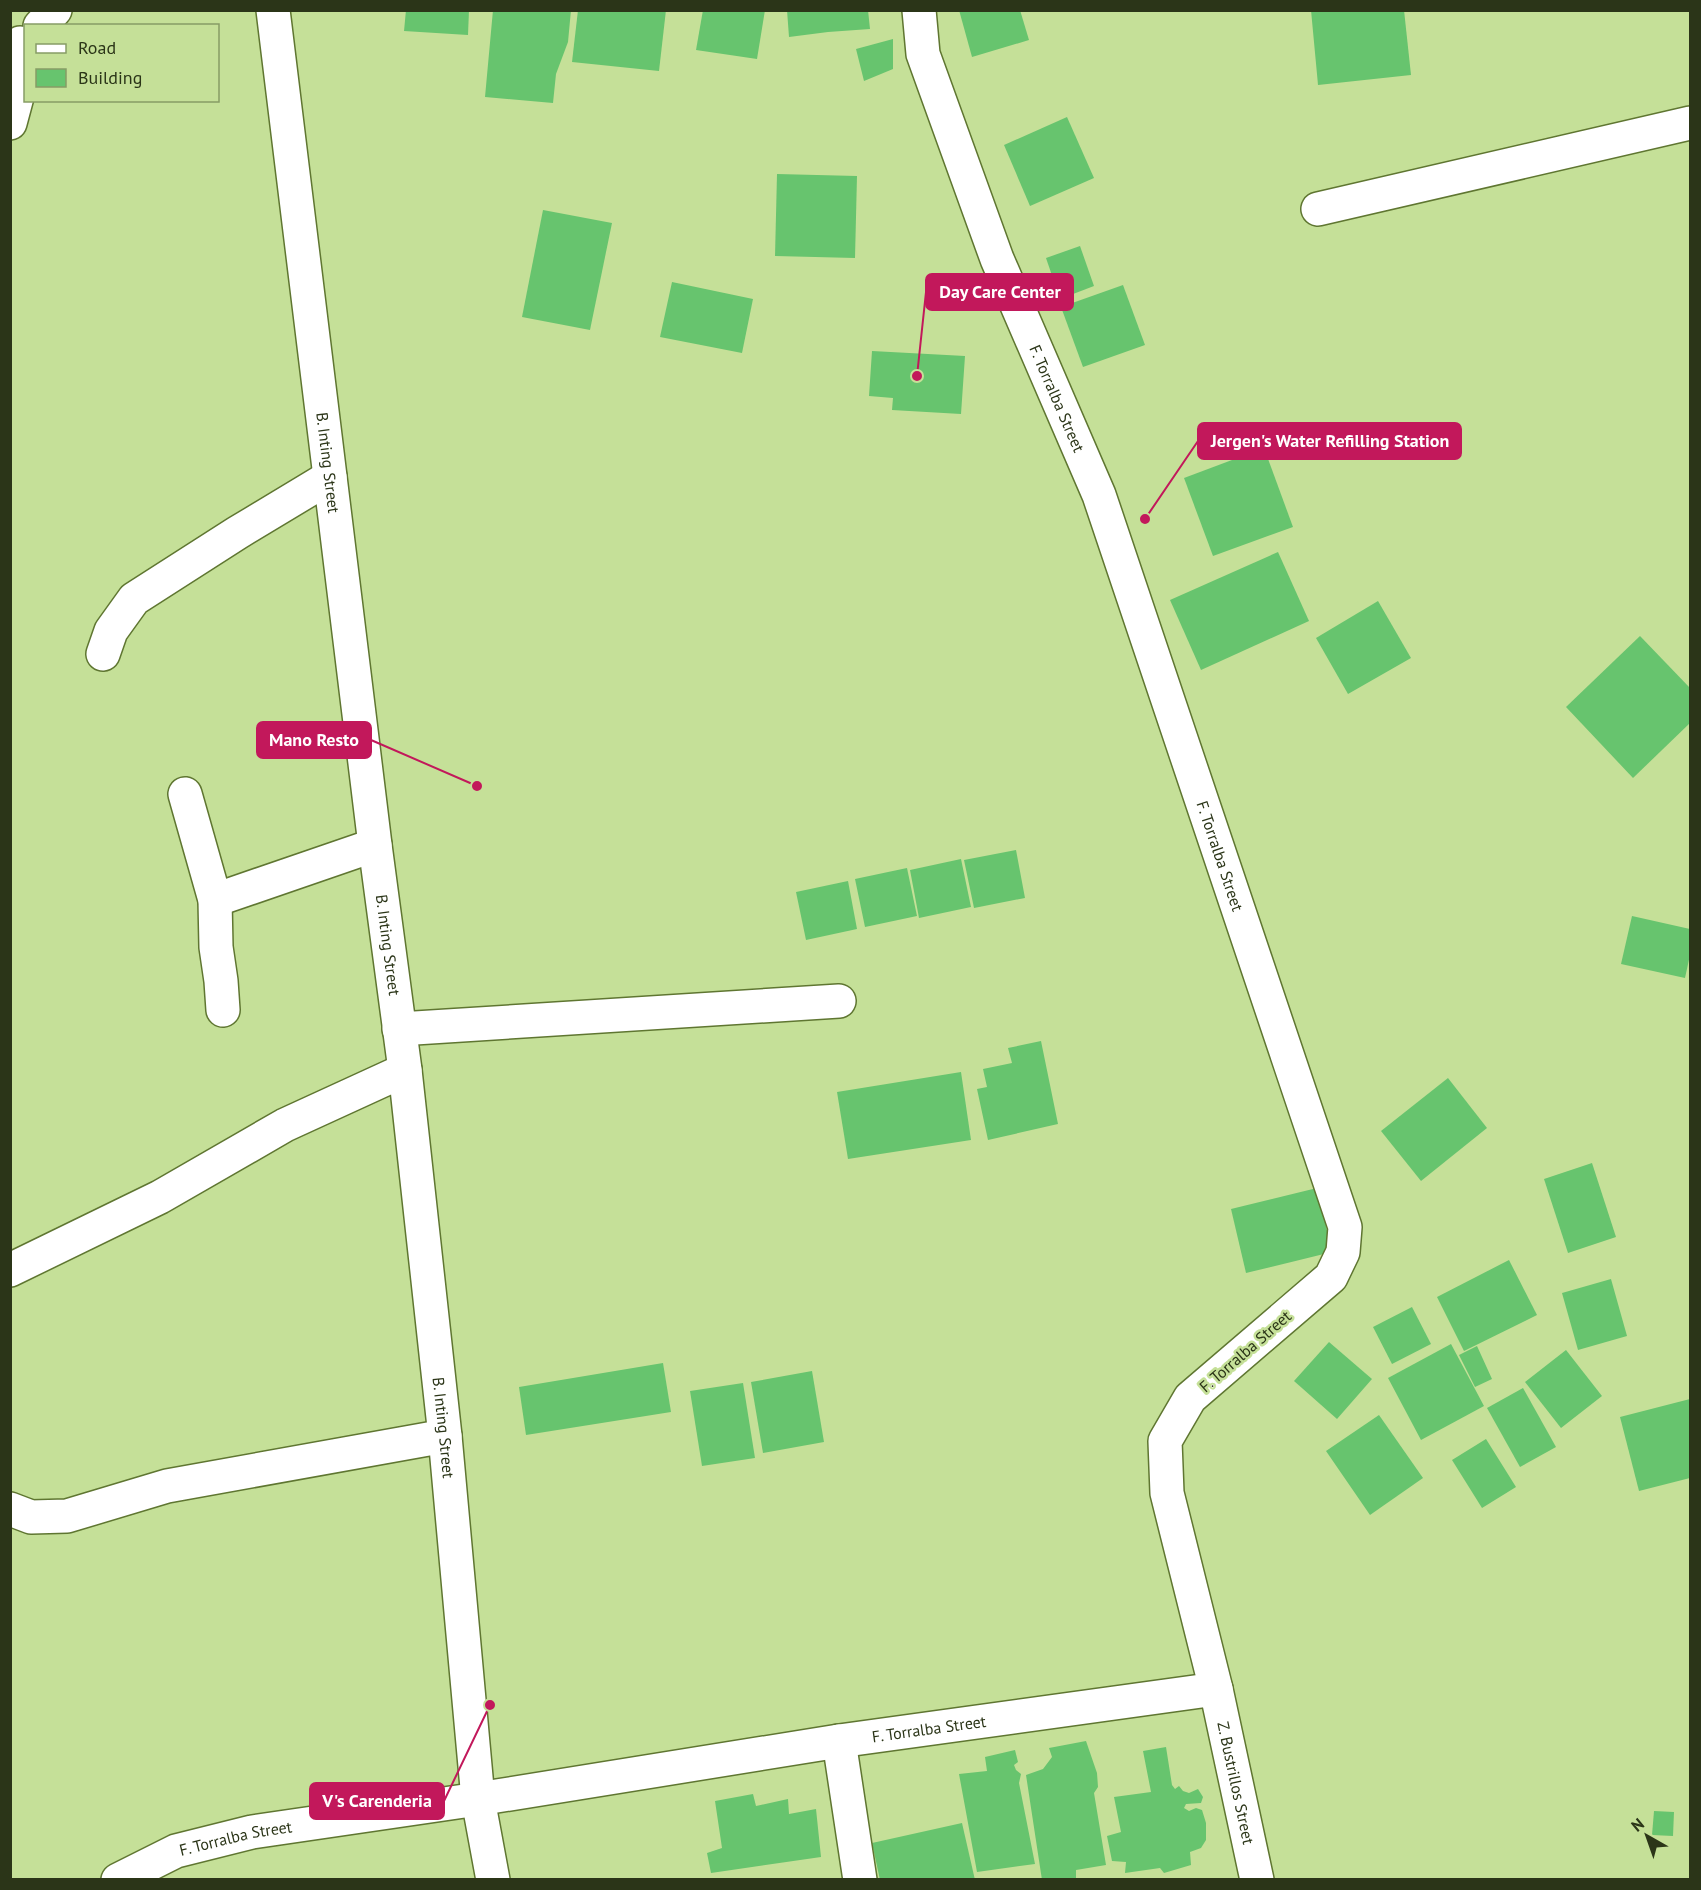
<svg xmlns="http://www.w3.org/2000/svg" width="1701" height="1890" font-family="'PT Sans',sans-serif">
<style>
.building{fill:#67c46e}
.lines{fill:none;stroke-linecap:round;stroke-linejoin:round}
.minor-casing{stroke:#5f7631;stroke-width:36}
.minor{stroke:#fff;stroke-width:33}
.labels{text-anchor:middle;stroke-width:5;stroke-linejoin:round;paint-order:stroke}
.street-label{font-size:16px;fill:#2b3518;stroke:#c5e098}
.leader{fill:none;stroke:#c2185b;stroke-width:2}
.callout-dot{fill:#c2185b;stroke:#c5e098;stroke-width:2}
.callout{fill:#c2185b;stroke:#c2185b;stroke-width:2}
.callout-label{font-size:18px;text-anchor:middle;font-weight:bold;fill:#fff}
</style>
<rect width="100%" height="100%" fill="#c5e098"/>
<g class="building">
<path d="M406,10H469L468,35L404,31Z"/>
<path d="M493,10H571L568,42L556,74L553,103L485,97Z"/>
<path d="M578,10H666L659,71L572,62Z"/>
<path d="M703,10H765L757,59L696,50Z"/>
<path d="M787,10H868L870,29L828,32L789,37Z"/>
<path d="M959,10H1020L1029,40L972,57Z"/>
<path d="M1311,10H1404L1411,75L1318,85Z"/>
<path d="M893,39V69L864,81L856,49Z"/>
<path d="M1067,117L1094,178L1030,206L1004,145Z"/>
<path d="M777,174L857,176L855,258L775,256Z"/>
<path d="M543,210L612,223L590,330L522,317Z"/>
<path d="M1080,246L1094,286L1060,299L1046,258Z"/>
<path d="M672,282L753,299L742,353L660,337Z"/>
<path d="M1123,285L1145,345L1083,367L1061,307Z"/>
<path d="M872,351L965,356L961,414L892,410L893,398L869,396Z"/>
<path d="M1264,448L1293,527L1213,556L1184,478Z"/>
<path d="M1278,552L1309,621L1201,670L1170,600Z"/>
<path d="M1378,601L1411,658L1348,694L1316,638Z"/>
<path d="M1640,636L1690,688V723L1633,778L1566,707Z"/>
<path d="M1016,850L1025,898L974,908L964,860Z"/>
<path d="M961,859L971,907L919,918L910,870Z"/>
<path d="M907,868L917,916L865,927L855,879Z"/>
<path d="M848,881L857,929L806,940L796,892Z"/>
<path d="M1632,916L1690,929V955L1685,978L1621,964Z"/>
<path d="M1041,1041L1058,1124L988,1140L977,1089L987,1087L983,1069L1012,1063L1008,1048Z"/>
<path d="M961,1072L971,1140L848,1159L837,1092Z"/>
<path d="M1448,1078L1487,1128L1421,1181L1381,1131Z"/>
<path d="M1592,1163L1616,1237L1568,1253L1544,1179Z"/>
<path d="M1317,1188L1332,1252L1246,1273L1231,1209Z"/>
<path d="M1509,1260L1537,1315L1464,1351L1437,1297Z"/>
<path d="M1611,1279L1627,1336L1578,1350L1562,1293Z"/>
<path d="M1412,1307L1431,1344L1392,1364L1373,1327Z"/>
<path d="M1329,1342L1372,1379L1337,1419L1294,1381Z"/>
<path d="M1451,1344L1484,1406L1421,1440L1388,1378Z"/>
<path d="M1477,1346L1492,1379L1475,1387L1459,1355Z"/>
<path d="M1566,1350L1602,1396L1561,1428L1525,1382Z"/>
<path d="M663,1363L671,1412L526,1435L519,1387Z"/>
<path d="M812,1371L824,1442L763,1453L751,1382Z"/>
<path d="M743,1383L755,1458L702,1466L690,1391Z"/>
<path d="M1523,1388L1556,1447L1520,1467L1487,1408Z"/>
<path d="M1690,1399V1478L1639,1491L1620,1417Z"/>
<path d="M1379,1415L1423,1478L1370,1515L1326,1451Z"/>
<path d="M1486,1439L1516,1487L1482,1508L1452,1460Z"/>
<path d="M1086,1741L1097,1773L1098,1787L1094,1793L1106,1865L1076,1870V1880H1042L1026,1775L1043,1769L1052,1757L1049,1748Z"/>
<path d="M1166,1747L1172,1785L1175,1789L1179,1786L1183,1791L1189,1793L1198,1789L1203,1797L1201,1803L1186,1804L1184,1808L1189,1811L1196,1808L1202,1810L1206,1823V1840L1201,1848L1190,1852L1191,1865L1164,1873L1160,1868L1125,1873L1126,1862L1112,1861L1107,1836L1121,1832L1114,1797L1151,1792L1143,1751Z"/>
<path d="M1015,1750L1018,1762L1014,1765L1016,1770L1021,1774L1019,1783L1035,1864L977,1872L959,1774L987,1771L985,1757Z"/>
<path d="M753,1794L756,1806L788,1799L789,1814L816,1809L821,1857L711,1873L707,1853L722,1848L715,1801Z"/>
<path d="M1654,1811L1674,1812L1673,1836L1652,1835Z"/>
<path d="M962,1823L975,1880H880L872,1843Z"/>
</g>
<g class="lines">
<g class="minor-casing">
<g id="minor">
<path id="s1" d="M273,10L375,845L405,1070L445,1436L478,1799L493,1880"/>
<path id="s2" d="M919,10L923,54L997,259L1099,495L1345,1227L1343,1252L1331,1277L1190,1398L1165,1441L1167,1493L1216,1689L1257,1880"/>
<path d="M40,26L55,10"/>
<path d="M10,123L18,93L20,43"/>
<path d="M1318,209L1690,123"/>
<path d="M103,654L111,631L134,599L237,533L330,477"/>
<path d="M185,794L215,900L216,947L221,981L223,1010"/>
<path d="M215,900L375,845"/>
<path d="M399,1029L839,1001"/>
<path d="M10,1270L160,1197L285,1125L405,1070"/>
<path d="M10,1509L31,1517L67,1516L167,1486L445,1436"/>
<path d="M839,1741L860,1880"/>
<path id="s3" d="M118,1880L176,1851L252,1832L478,1799L839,1741L1216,1689"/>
</g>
</g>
<use href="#minor" class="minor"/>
</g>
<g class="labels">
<g class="street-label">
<text dy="6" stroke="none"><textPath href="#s2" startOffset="414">F. Torralba Street</textPath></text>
<text dy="6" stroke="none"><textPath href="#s1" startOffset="456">B. Inting Street</textPath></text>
<text dy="6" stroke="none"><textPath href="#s2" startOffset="900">F. Torralba Street</textPath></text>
<text dy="6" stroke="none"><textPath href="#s1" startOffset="942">B. Inting Street</textPath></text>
<text transform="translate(1245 1351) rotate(-41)" y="6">F. Torralba Street</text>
<text dy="6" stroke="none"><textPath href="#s1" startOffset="1428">B. Inting Street</textPath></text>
<text dy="6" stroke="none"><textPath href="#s3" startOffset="828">F. Torralba Street</textPath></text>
<text dy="6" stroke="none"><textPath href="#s2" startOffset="1930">Z. Bustrillos Street</textPath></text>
<text dy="6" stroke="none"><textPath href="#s3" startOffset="126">F. Torralba Street</textPath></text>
</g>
</g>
<path class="leader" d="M917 376L926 292M1145 519L1198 441M477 786L371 740M490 1705L444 1801"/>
<g class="callout-dot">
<circle cx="917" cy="376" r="6"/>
<circle cx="1145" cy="519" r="6"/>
<circle cx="477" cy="786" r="6"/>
<circle cx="490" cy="1705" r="6"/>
</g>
<g class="callout">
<rect x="926" y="274" width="147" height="36" rx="6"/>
<rect x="1198" y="423" width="263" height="36" rx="6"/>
<rect x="257" y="722" width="114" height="36" rx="6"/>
<rect x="310" y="1783" width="134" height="36" rx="6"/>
</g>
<g class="callout-label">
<text x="1000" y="298">Day Care Center</text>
<text x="1330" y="447">Jergen's Water Refilling Station</text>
<text x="314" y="746">Mano Resto</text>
<text x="377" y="1807">V's Carenderia</text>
</g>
<rect width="1701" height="1890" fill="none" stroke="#2b3518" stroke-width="24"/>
<rect x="24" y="24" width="195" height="78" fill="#c5e098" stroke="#879c65" stroke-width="1.5"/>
<rect x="36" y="44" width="30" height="9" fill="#ffffff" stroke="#879c65" stroke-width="1.5"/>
<text x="78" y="54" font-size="18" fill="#2b3518">Road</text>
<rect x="36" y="69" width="30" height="18" fill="#67c46e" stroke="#879c65" stroke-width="1.5"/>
<text x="78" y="84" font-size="18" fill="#2b3518">Building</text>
<g transform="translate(1647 1836) rotate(320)" stroke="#c5e098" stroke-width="4.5" paint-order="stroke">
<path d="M0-4.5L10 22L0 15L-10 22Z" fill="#2b3518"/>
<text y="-9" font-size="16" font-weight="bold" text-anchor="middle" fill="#2b3518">N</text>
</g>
</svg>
